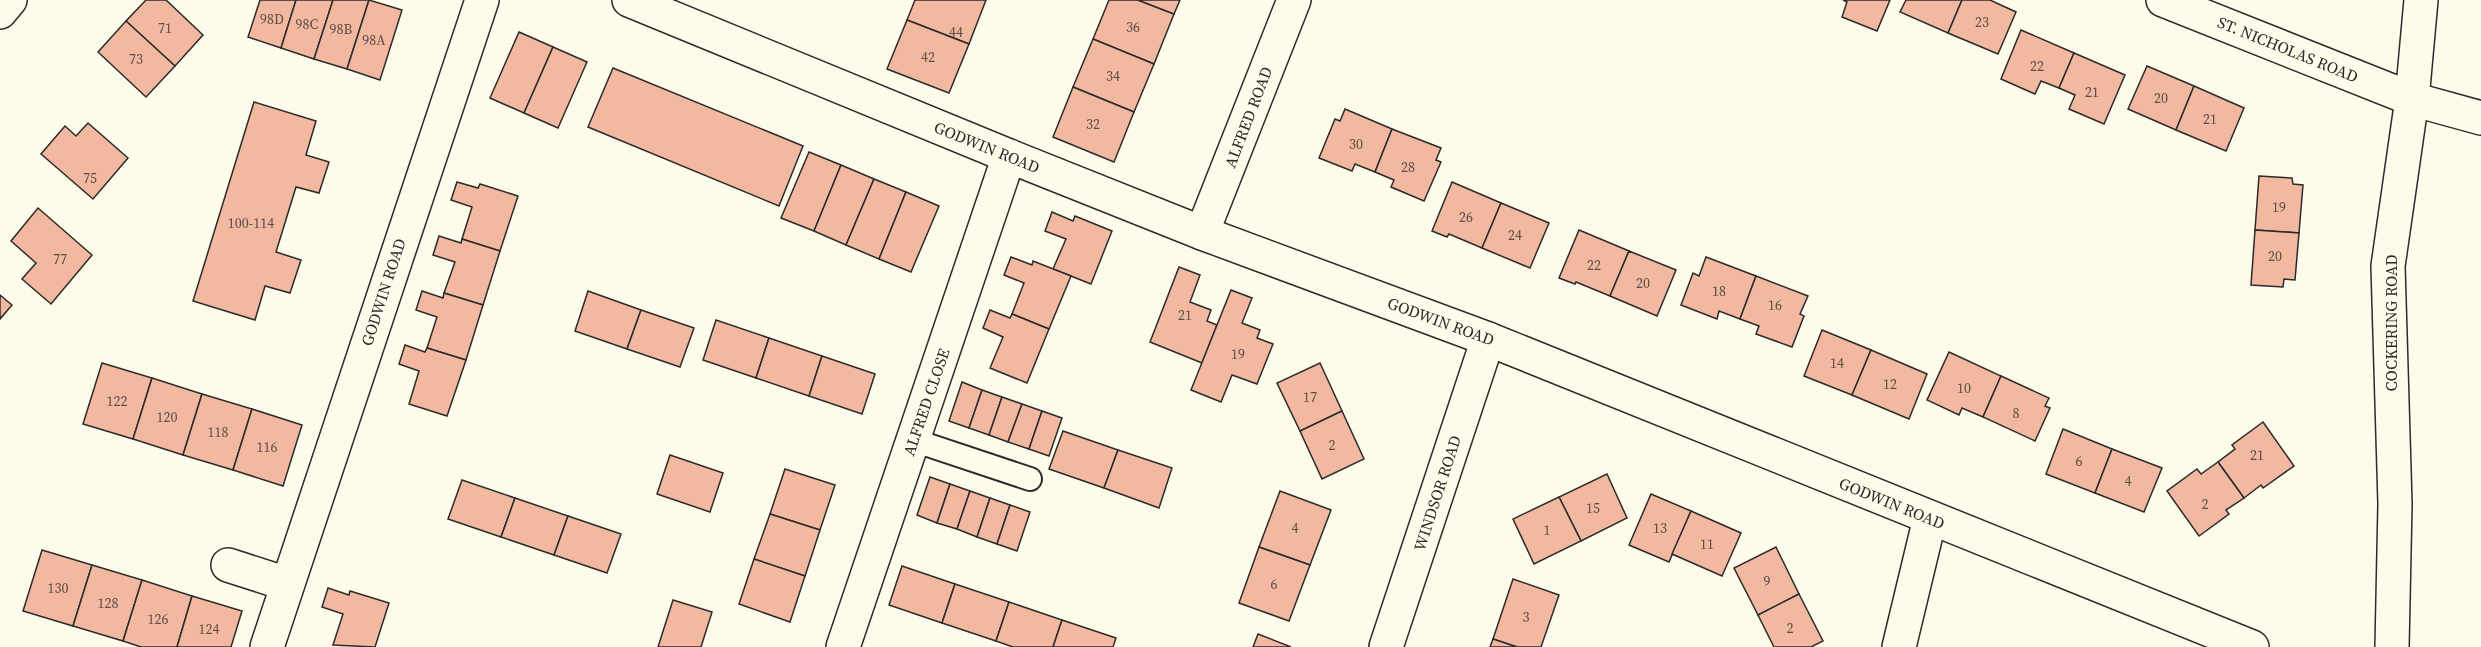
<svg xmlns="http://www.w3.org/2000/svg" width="2481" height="647" font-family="'Source Serif 4',serif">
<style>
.building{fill:#f2b8a0;stroke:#2b2b2b;stroke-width:1.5}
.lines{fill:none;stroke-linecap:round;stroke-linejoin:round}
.service-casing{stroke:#2b2b2b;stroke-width:26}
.minor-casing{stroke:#2b2b2b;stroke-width:36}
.trunk-casing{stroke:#2b2b2b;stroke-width:36}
.service{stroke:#fdfbea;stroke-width:22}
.minor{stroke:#fdfbea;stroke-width:33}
.trunk{stroke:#fdfbea;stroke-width:33}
.labels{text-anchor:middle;stroke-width:4.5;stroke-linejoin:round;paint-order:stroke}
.number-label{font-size:14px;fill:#5d4e48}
.street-label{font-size:16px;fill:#2b2b2b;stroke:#fdfbea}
</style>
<rect width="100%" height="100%" fill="#fdfbea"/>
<g class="building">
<path d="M146,0H166L203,35L175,66L126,21Z"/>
<path d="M260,0H296L281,48L248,37Z"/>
<path d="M296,0H333L314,59L281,48Z"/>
<path d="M333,0H369L347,69L314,59Z"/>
<path d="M369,0L402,10L380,80L347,69Z"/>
<path d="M915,0H986L969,44L907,20Z"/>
<path d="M1109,0H1138L1174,14L1154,64L1093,39Z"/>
<path d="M1138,0H1180L1174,14Z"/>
<path d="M1843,0H1890L1877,31L1842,17L1847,2Z"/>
<path d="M1906,0H1962L1948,33L1900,12Z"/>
<path d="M1962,0H1990L2016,12L1998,54L1948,33Z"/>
<path d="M907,20L969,44L949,93L887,69Z"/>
<path d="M126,21L175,66L146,97L98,52Z"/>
<path d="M2021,30L2074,53L2059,88L2041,81L2035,94L2001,79Z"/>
<path d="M519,32L553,47L524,113L490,98Z"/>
<path d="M1093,39L1154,64L1134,112L1073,87Z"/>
<path d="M553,47L587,62L558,128L524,113Z"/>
<path d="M2074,53L2125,75L2104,124L2069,109L2075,95L2059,88Z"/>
<path d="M2147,66L2194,86L2176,130L2128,109Z"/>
<path d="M613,68L803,146L779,206L588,127Z"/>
<path d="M2194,86L2244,108L2226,151L2176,130Z"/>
<path d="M1073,87L1134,112L1114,162L1053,137Z"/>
<path d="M254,102L316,121L306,155L329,162L319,193L296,187L276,252L301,260L290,293L265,286L255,320L193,301Z"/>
<path d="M1345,109L1392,129L1375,172L1355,164L1352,171L1319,158L1335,119L1340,121Z"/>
<path d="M88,123L128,158L93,199L41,154L65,126L76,136Z"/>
<path d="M1392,129L1441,148L1436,160L1441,162L1424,201L1391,187L1394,180L1375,172Z"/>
<path d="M809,152L841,165L814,231L781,218Z"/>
<path d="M841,165L874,179L846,245L814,231Z"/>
<path d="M2259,176L2292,178L2293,184L2303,185L2299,233L2255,230Z"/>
<path d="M874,179L906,192L879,259L846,245Z"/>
<path d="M457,182L478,188L480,184L518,196L500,251L462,239L472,207L451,200Z"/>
<path d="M1452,182L1501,203L1482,248L1449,234L1447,237L1432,231Z"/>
<path d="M906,192L939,206L911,272L879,259Z"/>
<path d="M1501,203L1549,223L1530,268L1482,248Z"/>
<path d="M38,208L92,255L51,304L22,279L36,263L11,241Z"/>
<path d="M1052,212L1073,221L1075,216L1112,231L1091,284L1053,269L1066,239L1045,231Z"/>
<path d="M1579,230L1629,251L1610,296L1576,282L1575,284L1559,278Z"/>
<path d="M2255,230L2299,233L2295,280L2284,279L2283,287L2251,285Z"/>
<path d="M439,236L461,243L462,239L500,251L483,305L444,293L455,262L433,255Z"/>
<path d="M1629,251L1676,270L1657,316L1610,296Z"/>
<path d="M1011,257L1032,265L1033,261L1071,276L1049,329L1012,314L1024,283L1004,275Z"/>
<path d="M1706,257L1756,276L1740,319L1719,311L1717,319L1681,305L1693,273L1699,276Z"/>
<path d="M1179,267L1200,275L1190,302L1211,310L1207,321L1217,325L1202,363L1150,342Z"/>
<path d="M1756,276L1808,296L1800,314L1804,316L1792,347L1756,334L1759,326L1740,319Z"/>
<path d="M1231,290L1252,298L1242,323L1260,330L1257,338L1273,344L1257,384L1232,375L1221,402L1191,390Z"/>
<path d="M422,291L443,298L444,293L483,305L466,360L427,348L437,317L416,310Z"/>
<path d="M588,291L641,310L627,349L575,331Z"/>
<path d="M0,295L12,305L0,319Z"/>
<path d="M641,310L694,328L680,367L627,349Z"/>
<path d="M990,310L1010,318L1012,314L1049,329L1027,383L990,368L1003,337L983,328Z"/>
<path d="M716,320L769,338L756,378L703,360Z"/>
<path d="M1822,330L1871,350L1852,395L1804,376Z"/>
<path d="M769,338L822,356L809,396L756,378Z"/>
<path d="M405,345L425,352L427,348L466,360L447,416L409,404L419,371L399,364Z"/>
<path d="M1871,350L1927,374L1909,419L1852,395Z"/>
<path d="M1949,352L2001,376L1983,417L1962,408L1959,415L1927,400Z"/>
<path d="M822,356L875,374L862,414L809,396Z"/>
<path d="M102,363L152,378L133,439L83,424Z"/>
<path d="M1320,363L1342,411L1300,431L1277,383Z"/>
<path d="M2001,376L2049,398L2045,406L2050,408L2035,441L1983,417Z"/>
<path d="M152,378L202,394L183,455L133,439Z"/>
<path d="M962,382L982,390L969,428L949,421Z"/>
<path d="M982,390L1002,397L989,435L969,428Z"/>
<path d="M202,394L252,409L233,470L183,455Z"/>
<path d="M1002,397L1022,404L1008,442L989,435Z"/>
<path d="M1022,404L1042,411L1029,449L1008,442Z"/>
<path d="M252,409L302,425L283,486L233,470Z"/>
<path d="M1042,411L1062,418L1049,456L1029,449Z"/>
<path d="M1342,411L1364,459L1322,479L1300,431Z"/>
<path d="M2263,422L2294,466L2263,488L2261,485L2244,498L2218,462L2235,449L2232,445Z"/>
<path d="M2063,429L2112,449L2095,493L2046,474Z"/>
<path d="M1063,431L1118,450L1104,488L1049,469Z"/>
<path d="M2112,449L2162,468L2144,512L2095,493Z"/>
<path d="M1118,450L1172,468L1159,508L1104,488Z"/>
<path d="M670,455L723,473L710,512L657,494Z"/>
<path d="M2218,462L2244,498L2226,510L2229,514L2199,536L2167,491L2197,469L2201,474Z"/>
<path d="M785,469L835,485L820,530L770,514Z"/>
<path d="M1607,474L1627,518L1581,541L1559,497Z"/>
<path d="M930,477L950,484L937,523L917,515Z"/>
<path d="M462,480L515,498L501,537L448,519Z"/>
<path d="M950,484L970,491L957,529L937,523Z"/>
<path d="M970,491L990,498L977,537L957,529Z"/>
<path d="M1280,491L1331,510L1310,565L1259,547Z"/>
<path d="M1651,494L1691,511L1669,562L1629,545Z"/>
<path d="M1559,497L1581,541L1534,564L1513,519Z"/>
<path d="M515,498L568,516L554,555L501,537Z"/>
<path d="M990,498L1010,505L997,544L977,537Z"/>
<path d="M1010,505L1030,512L1017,551L997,544Z"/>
<path d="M1691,511L1741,533L1722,576L1672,554Z"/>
<path d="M770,514L820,530L805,576L754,559Z"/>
<path d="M568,516L621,534L607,573L554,555Z"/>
<path d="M1259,547L1310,565L1289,621L1239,603Z"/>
<path d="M1776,547L1799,594L1758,615L1734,568Z"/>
<path d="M42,550L92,565L73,626L23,611Z"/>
<path d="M754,559L805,576L790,622L739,604Z"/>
<path d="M92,565L142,580L123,641L73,626Z"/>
<path d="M902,566L955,584L942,623L889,605Z"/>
<path d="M1513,579L1559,595L1541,647H1517L1493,639Z"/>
<path d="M142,580L192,596L177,647H141L123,641Z"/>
<path d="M955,584L1009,602L996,641L942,623Z"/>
<path d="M328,588L349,595L350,591L389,603L375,647L333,645L343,614L322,607Z"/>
<path d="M1799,594L1823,641L1811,647H1774L1758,615Z"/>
<path d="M192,596L242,611L231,647H177Z"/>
<path d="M673,600L712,612L701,647H658Z"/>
<path d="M1009,602L1062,620L1053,647H1013L996,641Z"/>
<path d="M1062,620L1116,638L1113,647H1053Z"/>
<path d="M1258,634L1291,647H1253Z"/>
<path d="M1493,639L1517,647H1490Z"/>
</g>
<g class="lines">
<g class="service-casing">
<path id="service" d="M913,440L1030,479"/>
</g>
<g class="minor-casing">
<g id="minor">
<path d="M629,0L1009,156L1202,233L1488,339L2252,647"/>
<path d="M2163,0L2412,99L2481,118"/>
<path d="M1202,233L1294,0"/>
<path d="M228,565L287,584"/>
<path d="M267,647L482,0"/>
<path d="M843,647L1009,156"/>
<path d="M1386,647L1488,339"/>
<path d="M1899,647L1930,518"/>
<path d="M2392,647L2395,504L2388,266L2412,99L2421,0"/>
</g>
</g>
<g class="trunk-casing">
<path id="trunk" d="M0,12L10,0"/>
</g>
<use href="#service" class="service"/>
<use href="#minor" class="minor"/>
<use href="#trunk" class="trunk"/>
</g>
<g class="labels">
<g class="number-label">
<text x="272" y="24">98D</text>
<text x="1982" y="27">23</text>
<text x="307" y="29">98C</text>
<text x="1133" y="32">36</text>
<text x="165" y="33">71</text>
<text x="341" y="34">98B</text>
<text x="956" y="37">44</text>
<text x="374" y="45">98A</text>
<text x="928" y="62">42</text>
<text x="136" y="64">73</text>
<text x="2037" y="71">22</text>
<text x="1113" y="81">34</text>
<text x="2092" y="97">21</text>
<text x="2161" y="103">20</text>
<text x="2210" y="124">21</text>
<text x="1093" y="129">32</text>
<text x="1356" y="149">30</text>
<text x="1408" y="172">28</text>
<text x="90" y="183">75</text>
<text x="2279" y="212">19</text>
<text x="1466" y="222">26</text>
<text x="251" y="228">100-114</text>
<text x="1515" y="240">24</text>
<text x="2275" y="261">20</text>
<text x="60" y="264">77</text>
<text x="1594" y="270">22</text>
<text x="1643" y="288">20</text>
<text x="1719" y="296">18</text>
<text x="1775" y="310">16</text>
<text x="1185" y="320">21</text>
<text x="1238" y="359">19</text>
<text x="1837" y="368">14</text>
<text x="1890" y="389">12</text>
<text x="1964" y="393">10</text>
<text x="1310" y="402">17</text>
<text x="117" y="406">122</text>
<text x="2016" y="418">8</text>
<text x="167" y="422">120</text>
<text x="218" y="437">118</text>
<text x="1332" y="450">2</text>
<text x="267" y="452">116</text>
<text x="2257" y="460">21</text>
<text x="2079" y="466">6</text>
<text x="2128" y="486">4</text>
<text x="2205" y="509">2</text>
<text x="1593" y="513">15</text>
<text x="1295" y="533">4</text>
<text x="1660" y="533">13</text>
<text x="1547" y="535">1</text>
<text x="1707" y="549">11</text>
<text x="1767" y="586">9</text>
<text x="1274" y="589">6</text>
<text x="58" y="593">130</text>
<text x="108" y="608">128</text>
<text x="1526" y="622">3</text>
<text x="158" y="624">126</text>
<text x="1790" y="633">2</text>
<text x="209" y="634">124</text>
</g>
<g class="street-label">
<text transform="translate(2288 49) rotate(22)" y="6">ST. NICHOLAS ROAD</text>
<text transform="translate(1248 117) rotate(-69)" y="6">ALFRED ROAD</text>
<text transform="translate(987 147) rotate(22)" y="6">GODWIN ROAD</text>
<text transform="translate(383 292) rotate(-72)" y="6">GODWIN ROAD</text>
<text transform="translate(1441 321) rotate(20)" y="6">GODWIN ROAD</text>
<text transform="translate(2391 323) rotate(-90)" y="6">COCKERING ROAD</text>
<text transform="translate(926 402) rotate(-71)" y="6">ALFRED CLOSE</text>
<text transform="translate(1437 493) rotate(-72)" y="6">WINDSOR ROAD</text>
<text transform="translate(1892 503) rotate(22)" y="6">GODWIN ROAD</text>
</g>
</g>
</svg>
